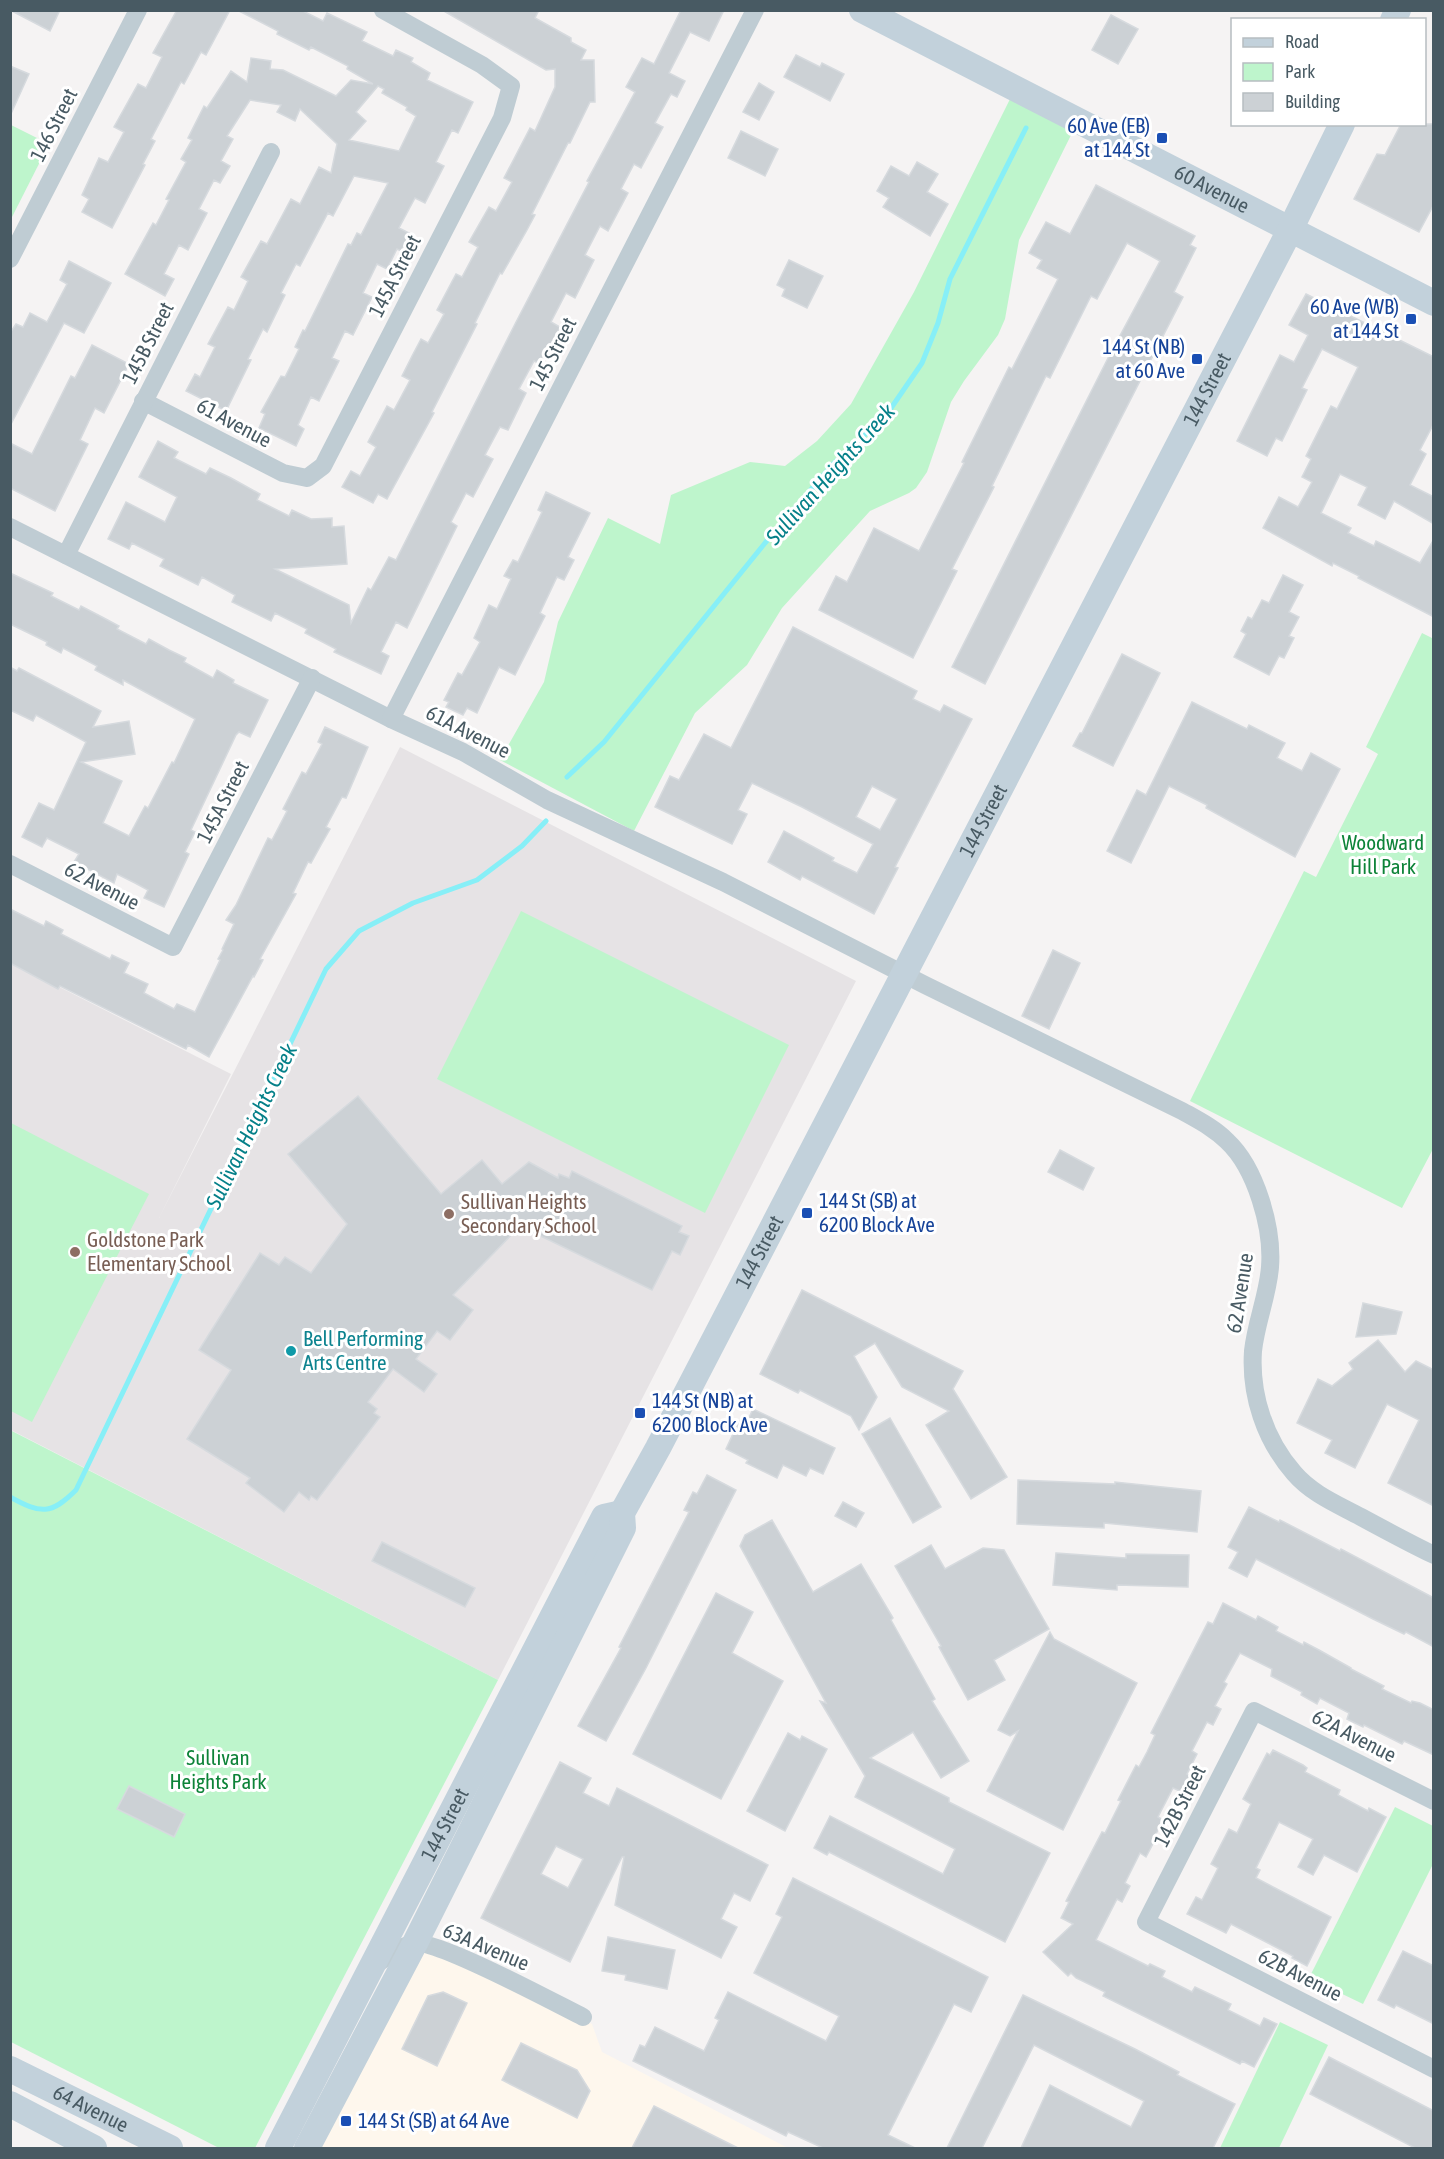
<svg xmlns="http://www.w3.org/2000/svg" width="1444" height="2159" font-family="'Asap Condensed',sans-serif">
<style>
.commercial{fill:#fef7ed}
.education{fill:#e6e3e5}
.green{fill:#bef5cc}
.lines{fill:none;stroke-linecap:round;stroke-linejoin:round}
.stream{stroke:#87eff7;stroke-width:5}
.building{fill:#ccd1d5;stroke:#d6dade;stroke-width:1.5;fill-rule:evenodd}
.street{stroke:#bfccd3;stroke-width:18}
.secondary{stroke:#c2d1db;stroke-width:26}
.transit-dot{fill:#1a4fb4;stroke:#fff;stroke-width:2}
.education-dot{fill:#8d6e63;stroke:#fff;stroke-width:2}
.culture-dot{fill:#0f9aa8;stroke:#fff;stroke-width:2}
.labels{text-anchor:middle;stroke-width:6;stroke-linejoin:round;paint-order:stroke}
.street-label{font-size:21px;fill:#485a63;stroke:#fff}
.transit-label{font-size:21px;fill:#164399;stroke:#fff;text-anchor:end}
.park-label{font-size:21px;fill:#0d8338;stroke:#fff}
.education-label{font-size:21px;fill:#785e54;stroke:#fff;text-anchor:start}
.culture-label{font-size:21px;fill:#0d838f;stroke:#fff;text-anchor:start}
.water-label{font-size:22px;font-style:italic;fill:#058089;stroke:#fff}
</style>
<rect width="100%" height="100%" fill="#f5f3f3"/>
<path class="commercial" d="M421,1941L592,2024L602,2052L788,2148H315Z"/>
<path class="education" d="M400,747L856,981L498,1680L11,1430L10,962L231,1074L159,1218Z"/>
<g class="green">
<path d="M1014,91L1076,125L1019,240L1005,319L998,335L964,381L951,402L927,472L916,488L909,493L870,511L782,608L747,665L695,713L634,831L500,760L544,682L558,622L608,518L660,544L671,495L750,462L785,466L817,441L851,404L914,292Z"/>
<path d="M11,125L49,144L11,219Z"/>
<path d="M1422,633L1434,639V1147L1402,1208L1190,1101L1304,871L1316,877L1378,754L1366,747Z"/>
<path d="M521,911L789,1045L705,1213L437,1079Z"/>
<path d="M11,1123L149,1194L32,1422L11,1411Z"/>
<path d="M10,1430L498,1680L255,2148H219L11,2042Z"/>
<path d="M1395,1807L1433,1826V1864L1363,2004L1309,1978Z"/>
<path d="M1280,2022L1328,2045L1279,2148H1220Z"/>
</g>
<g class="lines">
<g class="stream">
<path d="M567,777L604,742L765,543L833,464L887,414L922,363L938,323L950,279L1026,128"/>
<path d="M10,1497C41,1514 51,1515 76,1490L326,969L359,931L413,903L477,880L522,846L546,821"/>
</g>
</g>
<g class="building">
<path d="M10,10H60L50,31Z"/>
<path d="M177,10H230L206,55L201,52L184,84L181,82L151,139L155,141L143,164L145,165L112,228L82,212L89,199L82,195L99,158L108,162L124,132L114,127L138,84L146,88L162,57L153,53Z"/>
<path d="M237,10H301L323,21L327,13L367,32L362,41L393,56L396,50L413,58L411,62L430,73L427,80L473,102L458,133L452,130L436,162L444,166L425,203L415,198L399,228L411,234L401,251L397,249L387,269L377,264L363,293L372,297L353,335L345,331L332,358L339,361L319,401L311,397L298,425L304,429L296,446L259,428L265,414L261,412L281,376L285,377L299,349L295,347L303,330L305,331L348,244L351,245L357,233L361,235L388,183L354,176L333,216L328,213L300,266L296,264L281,293L285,295L267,332L263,329L248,359L251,360L226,411L186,391L195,374L200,377L215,347L208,344L228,307L234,310L248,281L241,277L261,241L267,244L291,199L300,204L319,167L331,173L337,144L300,109L295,121L277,112L281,105L250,100L227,136L233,139L221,161L230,166L220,183L214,180L199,209L207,213L188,250L179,245L164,274L174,279L165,296L125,274L153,223L156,225L169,200L166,199L186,162L181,159L192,140L188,138L204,106L207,108L231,71L247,82L251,58L271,61L270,69L283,70L336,96L351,80L373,84L347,69L348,66L311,47L309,50L277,34L278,31ZM378,86L384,89L382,93L407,107L406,110L416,116L399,151L349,140L366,121L356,112Z"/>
<path d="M442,10H539L535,18L571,38V42L586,50L581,60H594L595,102H590L570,143H568L532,214L535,215L527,230L502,274L500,273L475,323L477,324L432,412L434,413L387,499L378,494L373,503L342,487L351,471L360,476L376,447L368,442L387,406L394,410L410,380L402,376L412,356L421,339L428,343L444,314L437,310L456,274L462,277L478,247L469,242L489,207L496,211L512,182L504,178L530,128L535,131L555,87V69L546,70Z"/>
<path d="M681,10H724L709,41L690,32L669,73L685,81L677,97L671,94L655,123L663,127L641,168L634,164L621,189L628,193L608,231L600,226L585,255L594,260L575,298L566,293L551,322L560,327L540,364L534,361L519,389L526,393L508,430L500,427L485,455L493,459L473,497L466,493L451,522L457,526L407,628L396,622L381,652L389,656L381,674L334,652L336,649L305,633L307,629L275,613L271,621L232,602L235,595L202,577L198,585L160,566L164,559L132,543L129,549L108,539L126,502L165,522L177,497L139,477L158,441L178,452L174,458L206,474L210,468L231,478L260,494L257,500L289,516L292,510L311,519L332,518V527L344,526L347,564L275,569L349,605L351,623L368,588L371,590L389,557L396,560L515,324L589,182L587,181L635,92L626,87L642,58L654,64Z"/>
<path d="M1111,15L1138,29L1118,64L1092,50Z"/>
<path d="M796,55L820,67L822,63L844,74L830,101L784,77Z"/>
<path d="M10,66L29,74L10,116Z"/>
<path d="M759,83L774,92L759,120L743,112Z"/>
<path d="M1401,124H1434V204L1419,232L1354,199L1377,154L1385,155Z"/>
<path d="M741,131L778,149L765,176L728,158Z"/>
<path d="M917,162L938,174L927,192L948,204L930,236L883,207L889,198L877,191L891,166L909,176Z"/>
<path d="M1096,185L1195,236L1190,245L1196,248L1174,292L1183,297L985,684L952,667L1109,356L1160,261L1127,243L1097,299L1091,296L1050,378L1046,376L992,486L994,487L952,569L957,571L913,658L819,610L836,576L847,582L874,528L919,551L964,463L962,462L1009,367L1012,369L1058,279L1037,268L1042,260L1029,253L1046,222L1070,234Z"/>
<path d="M789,260L823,276L807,308L782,296L785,289L777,285Z"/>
<path d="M69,261L111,283L84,333L64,323L10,426V333L16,324L23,327L30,313L47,322L67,284L60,280Z"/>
<path d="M1306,294L1434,357V423L1420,450L1426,454L1410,485L1434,497V524L1394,501L1385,519L1358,505L1367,487L1340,474L1321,513L1351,528L1348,533L1374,546L1376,541L1420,563L1434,539V617L1358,578L1359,576L1333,563L1332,566L1263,528L1279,497L1298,507L1312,482L1302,477L1311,459L1306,456L1331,406L1337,409L1358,367L1322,349L1302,388L1307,390L1282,441L1276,438L1267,456L1237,441L1280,355L1294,362L1308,335L1289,325Z"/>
<path d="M92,345L129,364L104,413L95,408L80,440L88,444L55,511L10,488V443L32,454L71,376L75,378Z"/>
<path d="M546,492L590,513L568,557L574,560L564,580L557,577L540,613L545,616L515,675L499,667L477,713L467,708L463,715L446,707L449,702L444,700L458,673L462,675L480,642L474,638L489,605L497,609L511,579L504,576L513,560L518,562L542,512L538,510Z"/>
<path d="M10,573L53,593L51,596L79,610L81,606L102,617L119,626L117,629L146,644L149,639L169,650L186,658L184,662L213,678L217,670L234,680L233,683L268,700L250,737L239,732L236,735L191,830L195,832L185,852L189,854L164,907L144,898L148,890L135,883L117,874L114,883L74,862L79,854L47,838L42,847L22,837L39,803L54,810L86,742L36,715L33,721L10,710V667L17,671L19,668L101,711L93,727L129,721L135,754L81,762L122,781L103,823L129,836L145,806L148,808L172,762L174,763L195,719L123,680V685L95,670L97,666L63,648L61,653L46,645L47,642L10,624Z"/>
<path d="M1283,575L1303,585L1289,612L1299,617L1289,636L1294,638L1284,658L1279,656L1269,675L1234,657L1246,634L1241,631L1248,617L1252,619L1262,600L1269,603Z"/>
<path d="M793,627L917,691L913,699L940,712L944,705L972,719L895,867L898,868L874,914L802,876L800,880L768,862L784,831L834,858L832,861L857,873L873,844L802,807L752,783L738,810L747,814L732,844L655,807L670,776L679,780L704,734L731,748ZM872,786L897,799L880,830L856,817Z"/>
<path d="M1122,654L1160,673L1113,766L1073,746L1080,733H1082Z"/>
<path d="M1192,702L1247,729L1249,725L1285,743L1277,758L1302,771L1311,753L1340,769L1295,857L1206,808L1207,805L1169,786L1131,863L1107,851L1137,790L1146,795Z"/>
<path d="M325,727L368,747L346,798L342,797L326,827L330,829L321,845L311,863L308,862L293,893L296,894L260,959L263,960L254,977L253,976L209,1057L188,1045L186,1049L60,986L58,989L10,963V909L44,926L46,921L63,930L61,934L110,959L112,955L129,963L124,973L148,984L144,993L174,1009L177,1004L195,1012L220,960L218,959L223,950L222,949L234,924L226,920L236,905L268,838L272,840L287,811L283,809L302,772L306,774L322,744L318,742Z"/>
<path d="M1053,950L1080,963L1049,1029L1022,1016Z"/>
<path d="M358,1096L441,1194L482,1160L502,1184L529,1162L558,1178L559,1174L569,1178L572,1171L682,1226L679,1232L689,1236L680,1255L672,1251L652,1290L520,1226L453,1295L473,1310L450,1340L437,1331L416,1359L437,1374L424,1392L393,1369L368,1402L377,1409L374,1413L380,1417L317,1500L311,1496L309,1500L299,1492L284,1512L246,1483L250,1478L187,1439L231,1370L199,1350L260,1253L279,1265L285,1257L311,1273L347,1224L288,1154Z"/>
<path d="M1060,1150L1094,1168L1083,1190L1048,1172Z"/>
<path d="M802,1290L963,1371L953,1389L1007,1477L971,1499L926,1425L949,1411L902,1387L875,1343L854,1356L877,1397L859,1430L851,1416L800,1390L798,1393L760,1374Z"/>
<path d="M1363,1303L1402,1312L1396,1334L1356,1337Z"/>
<path d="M1378,1340L1405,1372L1416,1361L1434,1370V1506L1388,1483L1419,1420L1387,1404L1355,1468L1325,1453L1332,1440L1297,1423L1318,1379L1332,1386L1353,1369L1349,1363Z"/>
<path d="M753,1409L835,1448L823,1474L810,1468L806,1476L783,1465L777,1478L746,1463L748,1460L726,1449L739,1421L746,1424Z"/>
<path d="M890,1418L941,1507L913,1523L862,1434Z"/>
<path d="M707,1475L736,1490L646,1668L606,1741L578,1726L621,1648L619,1647L689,1512L684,1510L693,1492L697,1494Z"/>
<path d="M1018,1480L1115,1484V1482L1201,1491L1197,1532L1104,1523V1528L1017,1524Z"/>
<path d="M843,1502L864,1513L856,1527L835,1516Z"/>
<path d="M1249,1507L1279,1522L1280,1520L1340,1551L1341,1549L1434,1598V1647L1406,1632L1404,1634L1373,1619L1256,1559L1247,1577L1229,1568L1238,1552L1228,1547Z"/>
<path d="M772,1520L813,1592L861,1564L893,1618L891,1620L935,1699L932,1701L969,1761L941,1778L913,1732L870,1758L949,1798V1802L1050,1853L1005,1942L829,1852L827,1855L814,1848L830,1816L943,1874L955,1849L855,1797L865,1776L820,1701L826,1703L740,1546L745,1535Z"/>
<path d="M382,1542L475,1588L465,1607L372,1561Z"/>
<path d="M931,1545L945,1569L983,1548L1004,1550L1049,1629L994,1660L1005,1680L968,1700L939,1647L941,1646L895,1566Z"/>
<path d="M1056,1553L1126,1558V1554L1189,1555L1188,1587L1117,1585V1590L1053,1585Z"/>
<path d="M716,1593L753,1612L732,1653L783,1681L721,1799L633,1754Z"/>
<path d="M1223,1603L1256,1620L1258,1616L1278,1627L1276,1631L1303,1645L1304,1642L1319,1650L1351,1668V1669L1384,1686L1382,1689L1411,1703L1412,1701L1420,1703L1434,1710V1755L1404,1741L1402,1744L1364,1725L1363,1727L1347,1719L1349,1713L1320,1698L1317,1704L1301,1695L1302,1692L1271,1676L1272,1669L1240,1653L1224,1682L1227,1684L1215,1706L1221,1709L1213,1725L1207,1722L1192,1751L1197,1754L1187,1774L1190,1776L1182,1792L1173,1788L1158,1817L1163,1820L1153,1840H1155L1146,1857L1140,1853L1125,1883L1130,1886L1122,1902L1117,1899L1096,1940L1148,1966L1150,1964L1165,1971L1162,1977L1192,1992L1195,1987L1231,2004L1228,2010L1260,2026L1264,2018L1277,2024L1254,2067L1242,2061L1240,2064L1103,1996L1105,1992L1076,1978L1071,1973L1068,1976L1043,1952L1073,1924L1061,1918L1069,1902L1066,1901L1102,1832L1105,1833L1121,1801L1118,1800L1136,1765L1139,1767L1147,1752L1155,1735L1151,1733L1208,1622L1213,1624Z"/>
<path d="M1050,1632L1054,1639L1137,1683L1063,1830L987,1791L1018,1731L1010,1736L998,1730Z"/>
<path d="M788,1733L800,1740L802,1736L827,1749L785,1831L747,1811Z"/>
<path d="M1273,1750L1303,1765L1307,1768L1305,1772L1340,1790L1338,1795L1368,1811L1369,1808L1386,1817L1357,1872L1324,1855L1313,1875L1298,1867L1313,1839L1279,1822L1256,1868L1260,1870L1256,1878L1331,1917L1307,1966L1292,1958L1293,1956L1231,1924L1226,1933L1187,1914L1196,1897L1202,1900L1218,1868L1211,1864L1229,1829L1237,1833L1251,1804L1243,1799L1267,1753L1270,1755Z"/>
<path d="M560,1762L591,1778L583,1793L609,1806L617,1788L768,1865L750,1901L734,1893L721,1919L737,1927L721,1958L615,1905L624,1857H622L570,1962L481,1918ZM556,1846L583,1859L568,1888L541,1874Z"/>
<path d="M129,1786L185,1814L174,1837L117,1809Z"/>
<path d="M793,1878L988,1977L971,2012L954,2004L888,2135L915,2148H823L788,2132L786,2136L633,2061L640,2045L645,2047L655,2027L704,2051L719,2020L715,2018L728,1992L826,2041L839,2016L754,1973L782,1917L776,1914Z"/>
<path d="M608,1937L675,1950L667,1989L625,1980L626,1975L602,1971Z"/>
<path d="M1403,1951L1434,1966V2024L1396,2005L1394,2008L1378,2000Z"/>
<path d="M443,1992L467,2003L437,2066L402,2049L428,1996Z"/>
<path d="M1023,1995L1135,2049L1179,2072L1177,2075L1235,2104L1213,2148H1021L1050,2085L1131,2127L1144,2101L1034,2045L982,2148H947Z"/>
<path d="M521,2043L577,2070L590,2091L577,2118L502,2080Z"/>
<path d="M1329,2057L1434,2111V2148H1415L1310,2094Z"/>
<path d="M654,2106L738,2148H632Z"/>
</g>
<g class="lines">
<g class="street">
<path d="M10,259L138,10"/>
<path d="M143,401L283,473L307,478L323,466L502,118L511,86L482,65L383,10"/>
<path d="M10,527L391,719L463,752L547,800L723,882L925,985L1182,1111C1198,1120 1214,1128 1227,1141C1256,1168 1273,1228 1270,1267C1268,1295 1256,1322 1253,1351C1250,1395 1265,1440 1294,1473C1312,1494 1337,1504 1361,1517C1385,1530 1409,1543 1434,1555"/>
<path d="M66,555L271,152"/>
<path d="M391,719L755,10"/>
<path d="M10,864L173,947L312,678"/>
<path d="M1434,1801L1254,1711L1146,1922L1434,2069"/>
<path d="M373,1966C385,1959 400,1946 414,1943C438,1940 555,2003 583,2017"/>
</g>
<g class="secondary">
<path id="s1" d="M862,10L1434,303"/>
<path d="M1393,20L1398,10"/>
<path id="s2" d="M10,2069L170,2148"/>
<path d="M10,2104L94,2148"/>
<path id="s3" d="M278,2148L604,1517L622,1513"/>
<path id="s4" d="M307,2148L415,1943L623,1528L622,1513L658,1448L1290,230L1342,124"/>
</g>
</g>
<g class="transit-dot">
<rect x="1156" y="132" width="12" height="12" rx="3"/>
<rect x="1405" y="313" width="12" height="12" rx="3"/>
<rect x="1191" y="353" width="12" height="12" rx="3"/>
<rect x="801" y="1207" width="12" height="12" rx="3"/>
<rect x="634" y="1407" width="12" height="12" rx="3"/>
<rect x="340" y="2115" width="12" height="12" rx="3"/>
</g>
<g class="education-dot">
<circle cx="449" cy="1214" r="6"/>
<circle cx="75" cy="1252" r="6"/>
</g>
<circle class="culture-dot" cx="291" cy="1351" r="6"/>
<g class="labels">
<g class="street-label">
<text transform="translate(54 125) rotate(-63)" y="7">146 Street</text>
<text dy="7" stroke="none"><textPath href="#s1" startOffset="393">60 Avenue</textPath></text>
<text transform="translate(395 276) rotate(-63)" y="7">145A Street</text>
<text transform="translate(148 343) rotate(-63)" y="7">145B Street</text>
<text transform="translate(553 354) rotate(-63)" y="7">145 Street</text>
<text dy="7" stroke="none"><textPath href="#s4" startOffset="1978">144 Street</textPath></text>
<text transform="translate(234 423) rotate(28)" y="7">61 Avenue</text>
<text transform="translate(468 732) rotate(27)" y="7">61A Avenue</text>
<text transform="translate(223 802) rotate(-63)" y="7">145A Street</text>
<text dy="7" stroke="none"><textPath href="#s4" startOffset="1492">144 Street</textPath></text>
<text transform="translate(102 886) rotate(27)" y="7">62 Avenue</text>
<text dy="7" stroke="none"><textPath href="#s4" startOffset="1006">144 Street</textPath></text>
<text transform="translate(1240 1293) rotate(-81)" y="7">62 Avenue</text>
<text transform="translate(1354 1736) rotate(27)" y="7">62A Avenue</text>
<text transform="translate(1180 1806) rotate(-63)" y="7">142B Street</text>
<text dy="7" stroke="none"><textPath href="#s3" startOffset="364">144 Street</textPath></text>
<text transform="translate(486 1947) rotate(23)" y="7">63A Avenue</text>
<text transform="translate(1300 1975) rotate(27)" y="7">62B Avenue</text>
<text dy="7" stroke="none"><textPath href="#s2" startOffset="90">64 Avenue</textPath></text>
</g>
<g class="transit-label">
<text x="1150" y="133">60 Ave (EB)<tspan x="1150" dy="24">at 144 St</tspan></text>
<text x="1399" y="314">60 Ave (WB)<tspan x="1399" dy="24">at 144 St</tspan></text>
<text x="1185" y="354">144 St (NB)<tspan x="1185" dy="24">at 60 Ave</tspan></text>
<text x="819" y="1208" text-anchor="start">144 St (SB) at<tspan x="819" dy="24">6200 Block Ave</tspan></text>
<text x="652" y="1408" text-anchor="start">144 St (NB) at<tspan x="652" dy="24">6200 Block Ave</tspan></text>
<text x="358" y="2128" text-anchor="start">144 St (SB) at 64 Ave</text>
</g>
<g class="park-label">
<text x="1383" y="850">Woodward<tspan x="1383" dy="24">Hill Park</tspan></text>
<text x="218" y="1765">Sullivan<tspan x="218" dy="24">Heights Park</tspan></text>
</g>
<g class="education-label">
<text x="461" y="1209">Sullivan Heights<tspan x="461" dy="24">Secondary School</tspan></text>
<text x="87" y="1247">Goldstone Park<tspan x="87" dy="24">Elementary School</tspan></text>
</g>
<g class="culture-label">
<text x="303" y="1346">Bell Performing<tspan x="303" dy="24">Arts Centre</tspan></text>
</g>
<g class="water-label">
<text transform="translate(830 474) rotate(-48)" y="8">Sullivan Heights Creek</text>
<text transform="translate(251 1126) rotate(-64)" y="8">Sullivan Heights Creek</text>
</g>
</g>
<rect width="1444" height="2159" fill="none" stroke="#485a63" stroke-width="24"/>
<rect x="1231" y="18" width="195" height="108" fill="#ffffff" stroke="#b6bdc1" stroke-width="1.5"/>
<rect x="1243" y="38" width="30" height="9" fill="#c2d1db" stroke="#b6bdc1" stroke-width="1.5"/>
<text x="1285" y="48" font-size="18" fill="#485a63">Road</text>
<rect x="1243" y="63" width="30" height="18" fill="#bef5cc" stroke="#b6bdc1" stroke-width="1.5"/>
<text x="1285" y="78" font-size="18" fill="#485a63">Park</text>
<rect x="1243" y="93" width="30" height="18" fill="#ccd1d5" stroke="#b6bdc1" stroke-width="1.5"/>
<text x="1285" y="108" font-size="18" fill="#485a63">Building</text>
</svg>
